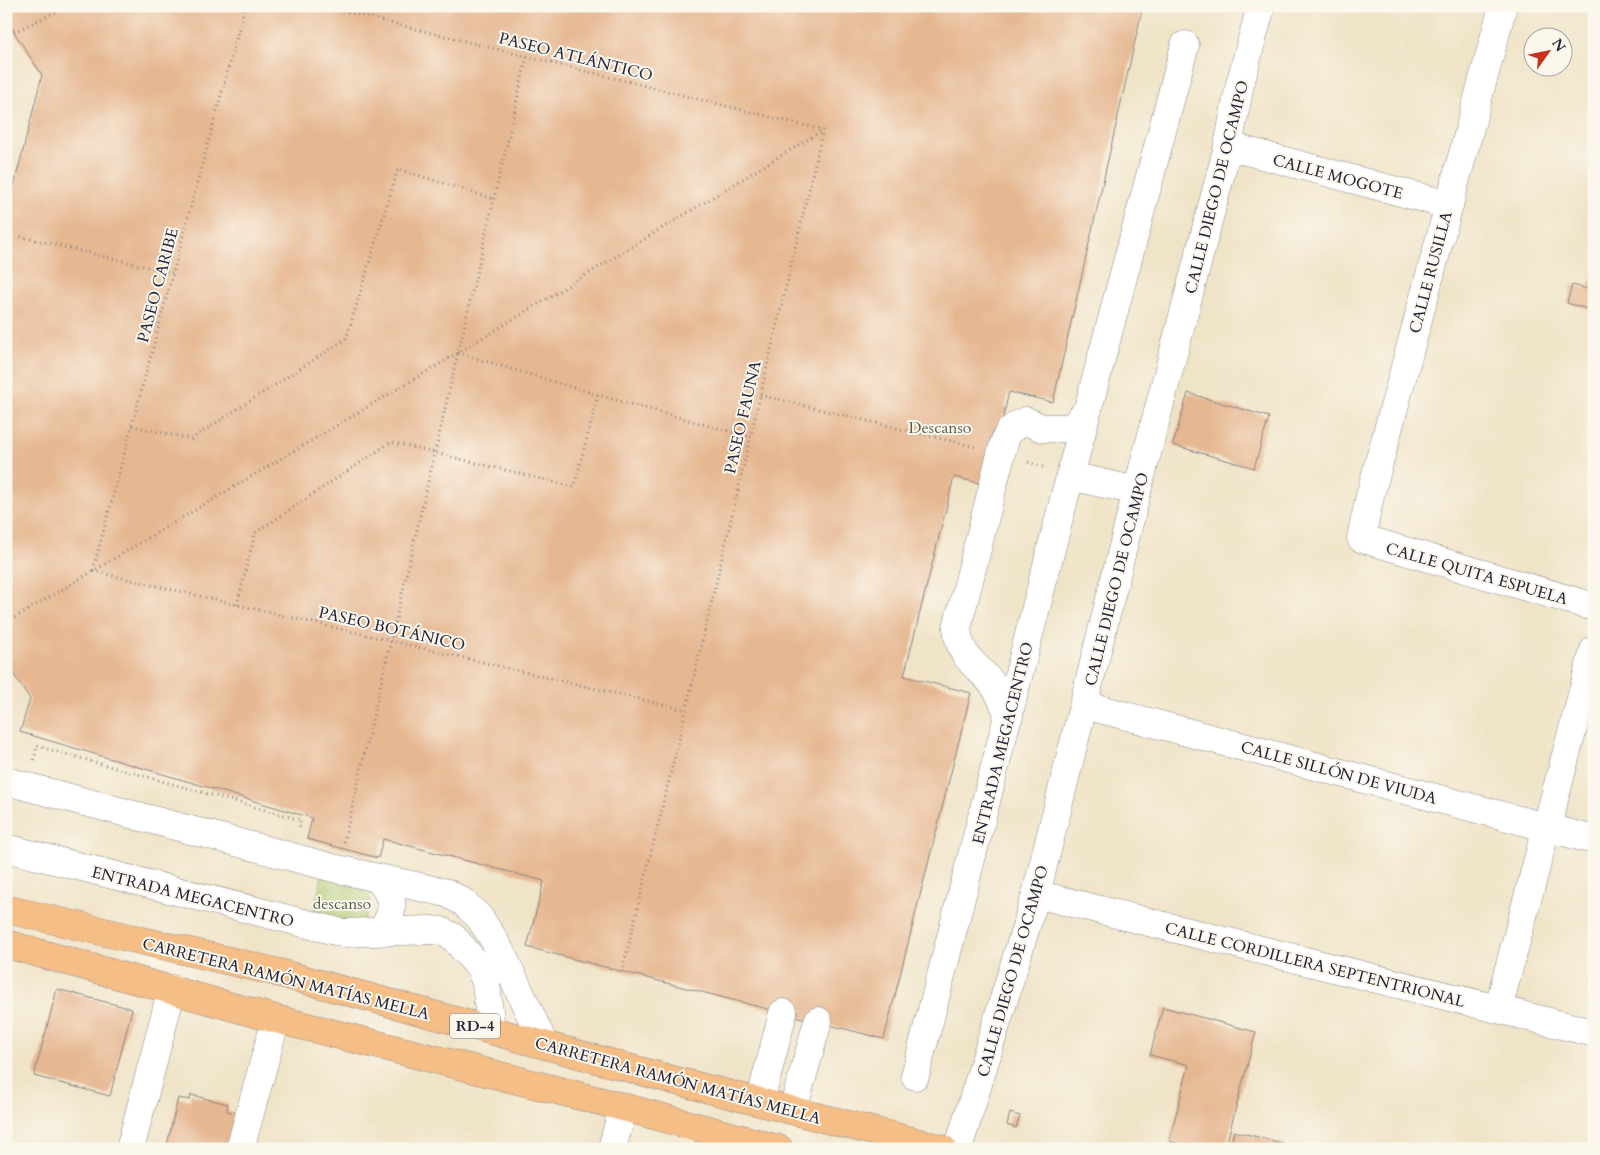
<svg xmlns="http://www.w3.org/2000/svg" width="1600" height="1155" font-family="Cardo,serif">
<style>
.green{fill:#abc76d;stroke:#667454}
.building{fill:#e6b892}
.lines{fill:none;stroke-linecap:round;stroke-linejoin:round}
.minor-casing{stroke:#898382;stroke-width:29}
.major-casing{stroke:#898382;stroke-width:29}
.path{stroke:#898382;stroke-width:3;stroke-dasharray:1 4;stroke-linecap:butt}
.minor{stroke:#fff;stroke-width:28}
.major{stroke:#f6be87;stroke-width:28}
.labels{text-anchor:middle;stroke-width:4;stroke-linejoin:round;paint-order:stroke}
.shield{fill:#fbf7ec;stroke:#636270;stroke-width:1}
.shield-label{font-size:15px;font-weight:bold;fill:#22223b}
.street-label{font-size:16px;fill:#22223b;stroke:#fbf7ec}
.park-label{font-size:16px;fill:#525c4c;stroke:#fbf7ec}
</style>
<rect width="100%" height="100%" fill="#fbf7ec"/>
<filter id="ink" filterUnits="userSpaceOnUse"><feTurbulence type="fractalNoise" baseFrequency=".02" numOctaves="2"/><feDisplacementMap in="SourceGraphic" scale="10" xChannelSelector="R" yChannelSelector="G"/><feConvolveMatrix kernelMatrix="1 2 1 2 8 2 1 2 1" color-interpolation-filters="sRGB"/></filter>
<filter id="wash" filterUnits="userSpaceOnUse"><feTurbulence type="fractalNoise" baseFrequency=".0096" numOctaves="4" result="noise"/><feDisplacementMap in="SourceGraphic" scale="20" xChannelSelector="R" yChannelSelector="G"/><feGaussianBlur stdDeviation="1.12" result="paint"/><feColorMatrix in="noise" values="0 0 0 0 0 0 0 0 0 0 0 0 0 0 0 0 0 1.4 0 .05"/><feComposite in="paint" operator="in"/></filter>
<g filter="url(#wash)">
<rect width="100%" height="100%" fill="#f0e4c8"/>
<path class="green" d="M323,870L374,883L358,944L309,935Z"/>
<g id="blocks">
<g class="building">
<path d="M6,6H1143L1053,402L1009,392L987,485L954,477L904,676L971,693L884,1039L527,947L544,881L383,839L378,858L307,839L312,818L20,732L30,699L6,663V217L42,75L14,32L6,13Z"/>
<path d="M1594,268V311L1567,303L1572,285L1588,289Z"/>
<path d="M1188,393L1269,417L1254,468L1173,445Z"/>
<path d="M57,989L132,1009L110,1096L34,1076Z"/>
<path d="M1163,1007L1256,1032L1225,1149H1198L1169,1141L1189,1065L1150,1055Z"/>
<path d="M191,1095L228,1104L227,1111L240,1114L232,1149H166L178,1098L190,1100Z"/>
<path d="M1010,1113L1020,1116L1016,1128L1007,1125Z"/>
<path d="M1234,1131L1285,1144L1284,1149H1230Z"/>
</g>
</g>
</g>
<g filter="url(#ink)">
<use href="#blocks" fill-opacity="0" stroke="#898382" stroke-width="1"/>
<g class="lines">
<g class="minor-casing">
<g id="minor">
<path d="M1503,6L1370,496L1361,538L1594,607"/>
<path d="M1228,146L1449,205"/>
<path d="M1070,476L1185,45"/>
<path d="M1085,705L1594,840"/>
<path d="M1009,716C1005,707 1002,698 997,690C981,666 960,662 957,628L1001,454C1006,434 1007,429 1026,421L1042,428H1072L1088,409"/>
<path d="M6,781L337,869L447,893L463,902L479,917L491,935L503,956L544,1044"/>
<path d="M6,848L343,933L430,930L441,931L453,937L480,968L486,983L491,1030"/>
<path d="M378,878C394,899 397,909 381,931"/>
<path d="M1036,894L1594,1033"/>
<path d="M1498,1009L1594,650"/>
<path d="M915,1076L1070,476L1137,491"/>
<path d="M760,1102L783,1013"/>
<path d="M793,1110L818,1021"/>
<path d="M130,1149L172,989"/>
<path d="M240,1149L276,1019"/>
<path d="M612,1149L623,1107"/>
<path d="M958,1149L1036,894L1137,491L1228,146L1240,84L1261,6"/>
</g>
</g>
<g class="major-casing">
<g id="major">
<path d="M6,909L276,972L677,1081L943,1149"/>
<path d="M6,944L276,1019L623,1107L779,1149"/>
</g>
</g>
<g class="path">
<path d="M323,6L823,130"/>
<path d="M14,32L68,6"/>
<path d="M6,233L173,273"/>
<path d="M458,353L598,395L750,437"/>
<path d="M760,395L976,447"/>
<path d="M132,426L191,439L346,339L398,169L494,199"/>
<path d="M1028,462L1043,467"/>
<path d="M93,570L245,6"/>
<path d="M93,571L686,710"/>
<path d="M237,605L255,533L391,442L574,487L598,395"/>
<path d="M6,623L458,353L823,130"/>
<path d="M34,760L37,746L301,820L299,830"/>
<path d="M344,842L527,57"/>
<path d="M622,972L686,710L823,130"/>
</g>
<use href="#minor" class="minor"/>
<use href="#major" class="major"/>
</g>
</g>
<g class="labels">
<rect class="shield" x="450" y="1013.5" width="50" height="25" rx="4"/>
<g class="shield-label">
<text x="475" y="1031">RD-4</text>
</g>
<g class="street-label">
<text transform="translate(576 56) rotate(14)" y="6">PASEO ATLÁNTICO</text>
<text transform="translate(1338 176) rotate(15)" y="6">CALLE MOGOTE</text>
<text transform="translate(1216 187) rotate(-76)" y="6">CALLE DIEGO DE OCAMPO</text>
<text transform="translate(1430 272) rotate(-75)" y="6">CALLE RUSILLA</text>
<text transform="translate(157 285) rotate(-75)" y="6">PASEO CARIBE</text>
<text transform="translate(742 417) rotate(-77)" y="6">PASEO FAUNA</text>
<text transform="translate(1477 573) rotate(16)" y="6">CALLE QUITA ESPUELA</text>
<text transform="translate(1116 579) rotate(-76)" y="6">CALLE DIEGO DE OCAMPO</text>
<text transform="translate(392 628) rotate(13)" y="6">PASEO BOTÁNICO</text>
<text transform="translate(1002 743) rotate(-76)" y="6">ENTRADA MEGACENTRO</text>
<text transform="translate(1339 772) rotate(15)" y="6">CALLE SILLÓN DE VIUDA</text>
<text transform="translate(193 896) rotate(14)" y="6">ENTRADA MEGACENTRO</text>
<text transform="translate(1315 964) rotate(14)" y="6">CALLE CORDILLERA SEPTENTRIONAL</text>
<text transform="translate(1012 971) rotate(-74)" y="6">CALLE DIEGO DE OCAMPO</text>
<text transform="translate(286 978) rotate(14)" y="6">CARRETERA RAMÓN MATÍAS MELLA</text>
<text transform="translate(678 1080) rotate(15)" y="6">CARRETERA RAMÓN MATÍAS MELLA</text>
</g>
<g class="park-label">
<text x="940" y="433">Descanso</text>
<text x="342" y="909">descanso</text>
</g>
</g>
<rect width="1600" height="1155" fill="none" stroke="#fbf7ec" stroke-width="25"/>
<g transform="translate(1548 52) rotate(57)"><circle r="24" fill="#fbf7ec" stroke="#a4a2a5"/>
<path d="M0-4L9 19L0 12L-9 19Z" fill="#c8321e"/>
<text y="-8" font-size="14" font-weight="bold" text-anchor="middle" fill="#22223b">N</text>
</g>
</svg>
